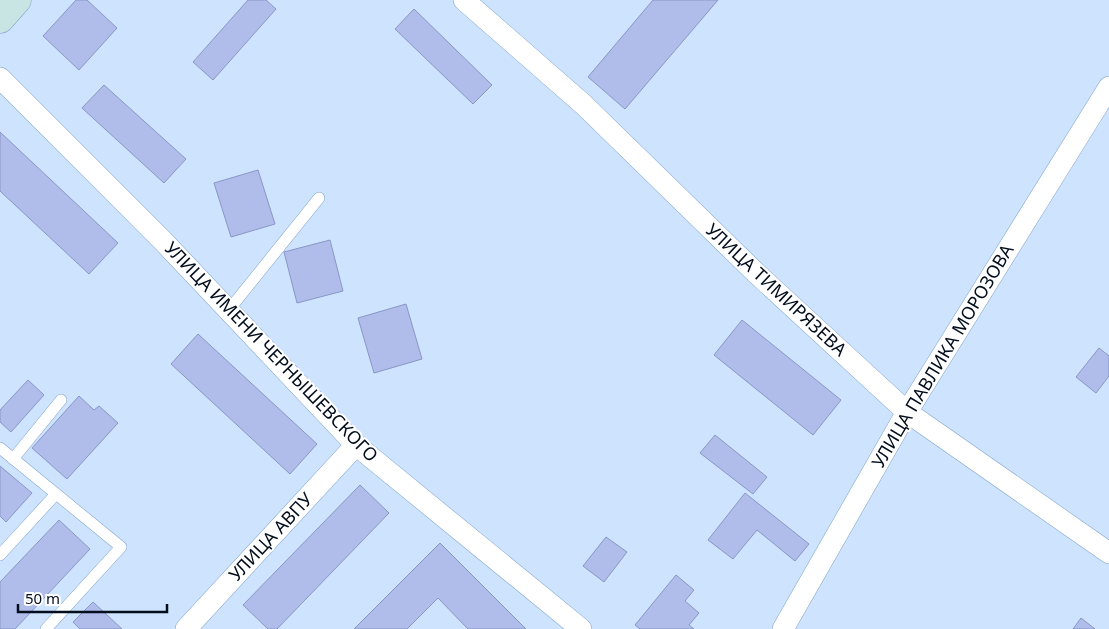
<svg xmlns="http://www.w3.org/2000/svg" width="1109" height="629" font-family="'Noto Sans',sans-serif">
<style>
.building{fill:#b0bdeb;stroke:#8996c6}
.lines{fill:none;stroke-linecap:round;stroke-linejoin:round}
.lane-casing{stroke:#80a3cc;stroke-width:12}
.street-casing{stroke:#80a3cc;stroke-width:22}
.secondary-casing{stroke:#80a3cc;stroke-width:29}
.lane{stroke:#fff;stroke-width:11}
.street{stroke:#fff;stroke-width:21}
.secondary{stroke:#c8e5e4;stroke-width:28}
.labels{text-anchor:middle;stroke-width:4;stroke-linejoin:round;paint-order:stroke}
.street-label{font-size:18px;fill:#030e1d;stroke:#fff}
</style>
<rect width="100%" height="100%" fill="#cde3fe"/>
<g class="building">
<path d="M76,0H87L117,28L79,70L43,36Z"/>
<path d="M248,0H266L276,9L213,80L193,62Z"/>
<path d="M653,0H718L625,109L588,77Z"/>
<path d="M414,9L492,85L473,104L395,29Z"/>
<path d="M104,85L186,159L164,183L82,108Z"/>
<path d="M0,132L118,243L89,274L0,191Z"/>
<path d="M258,170L275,224L231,237L214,183Z"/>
<path d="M330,240L343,291L297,303L284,252Z"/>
<path d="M406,304L422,359L374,373L358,318Z"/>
<path d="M742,320L841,400L813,435L714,355Z"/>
<path d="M198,334L317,444L290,474L171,364Z"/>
<path d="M1099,348L1109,356V376L1096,393L1076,377Z"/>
<path d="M28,380L44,395L11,432L0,422V410Z"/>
<path d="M79,396L94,410L99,406L118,423L67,479L32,448Z"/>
<path d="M715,435L767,477L753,494L700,453Z"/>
<path d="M0,466L32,493L6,522L0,516Z"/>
<path d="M360,485L389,513L277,629H268L243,605Z"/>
<path d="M745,493L809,544L795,561L757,530L733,559L708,540Z"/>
<path d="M59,520L90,549L15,629H0V582Z"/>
<path d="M606,537L627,552L604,582L583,566Z"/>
<path d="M440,543L526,629H468L438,598L407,629H354Z"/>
<path d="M676,575L694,590L685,601L699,613L689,625L694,629H640L635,625Z"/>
<path d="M93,602L122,629H80L73,622Z"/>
<path d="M1081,618L1095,629H1073Z"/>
</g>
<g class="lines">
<g class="lane-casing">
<g id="lane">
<path d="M228,311L319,198"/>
<path d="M0,448L121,547L46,629"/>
<path d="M13,459L61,400"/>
<path d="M0,555L56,494"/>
</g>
</g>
<g class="street-casing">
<g id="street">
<path d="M464,0L584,105L756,273L907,412L1109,553"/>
<path d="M0,78L163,241L356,445L581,629"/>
<path d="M186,629L356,445"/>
<path d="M783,629L907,412L1109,87"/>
</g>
</g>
<g class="secondary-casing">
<path id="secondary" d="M0,19L17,0"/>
</g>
<use href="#lane" class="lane"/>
<use href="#street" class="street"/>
<use href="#secondary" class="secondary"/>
</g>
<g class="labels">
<g class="street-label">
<text transform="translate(776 290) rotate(43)" y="6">УЛИЦА ТИМИРЯЗЕВА</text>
<text transform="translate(271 352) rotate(46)" y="6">УЛИЦА ИМЕНИ ЧЕРНЫШЕВСКОГО</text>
<text transform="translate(943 356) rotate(-59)" y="6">УЛИЦА ПАВЛИКА МОРОЗОВА</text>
<text transform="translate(271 537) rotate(-47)" y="6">УЛИЦА АВПУ</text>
</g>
</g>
<path d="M18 604v8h149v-8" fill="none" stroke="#030e1d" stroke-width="2.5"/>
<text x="25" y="604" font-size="15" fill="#030e1d" stroke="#ffffff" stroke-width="4" paint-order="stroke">50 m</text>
</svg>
